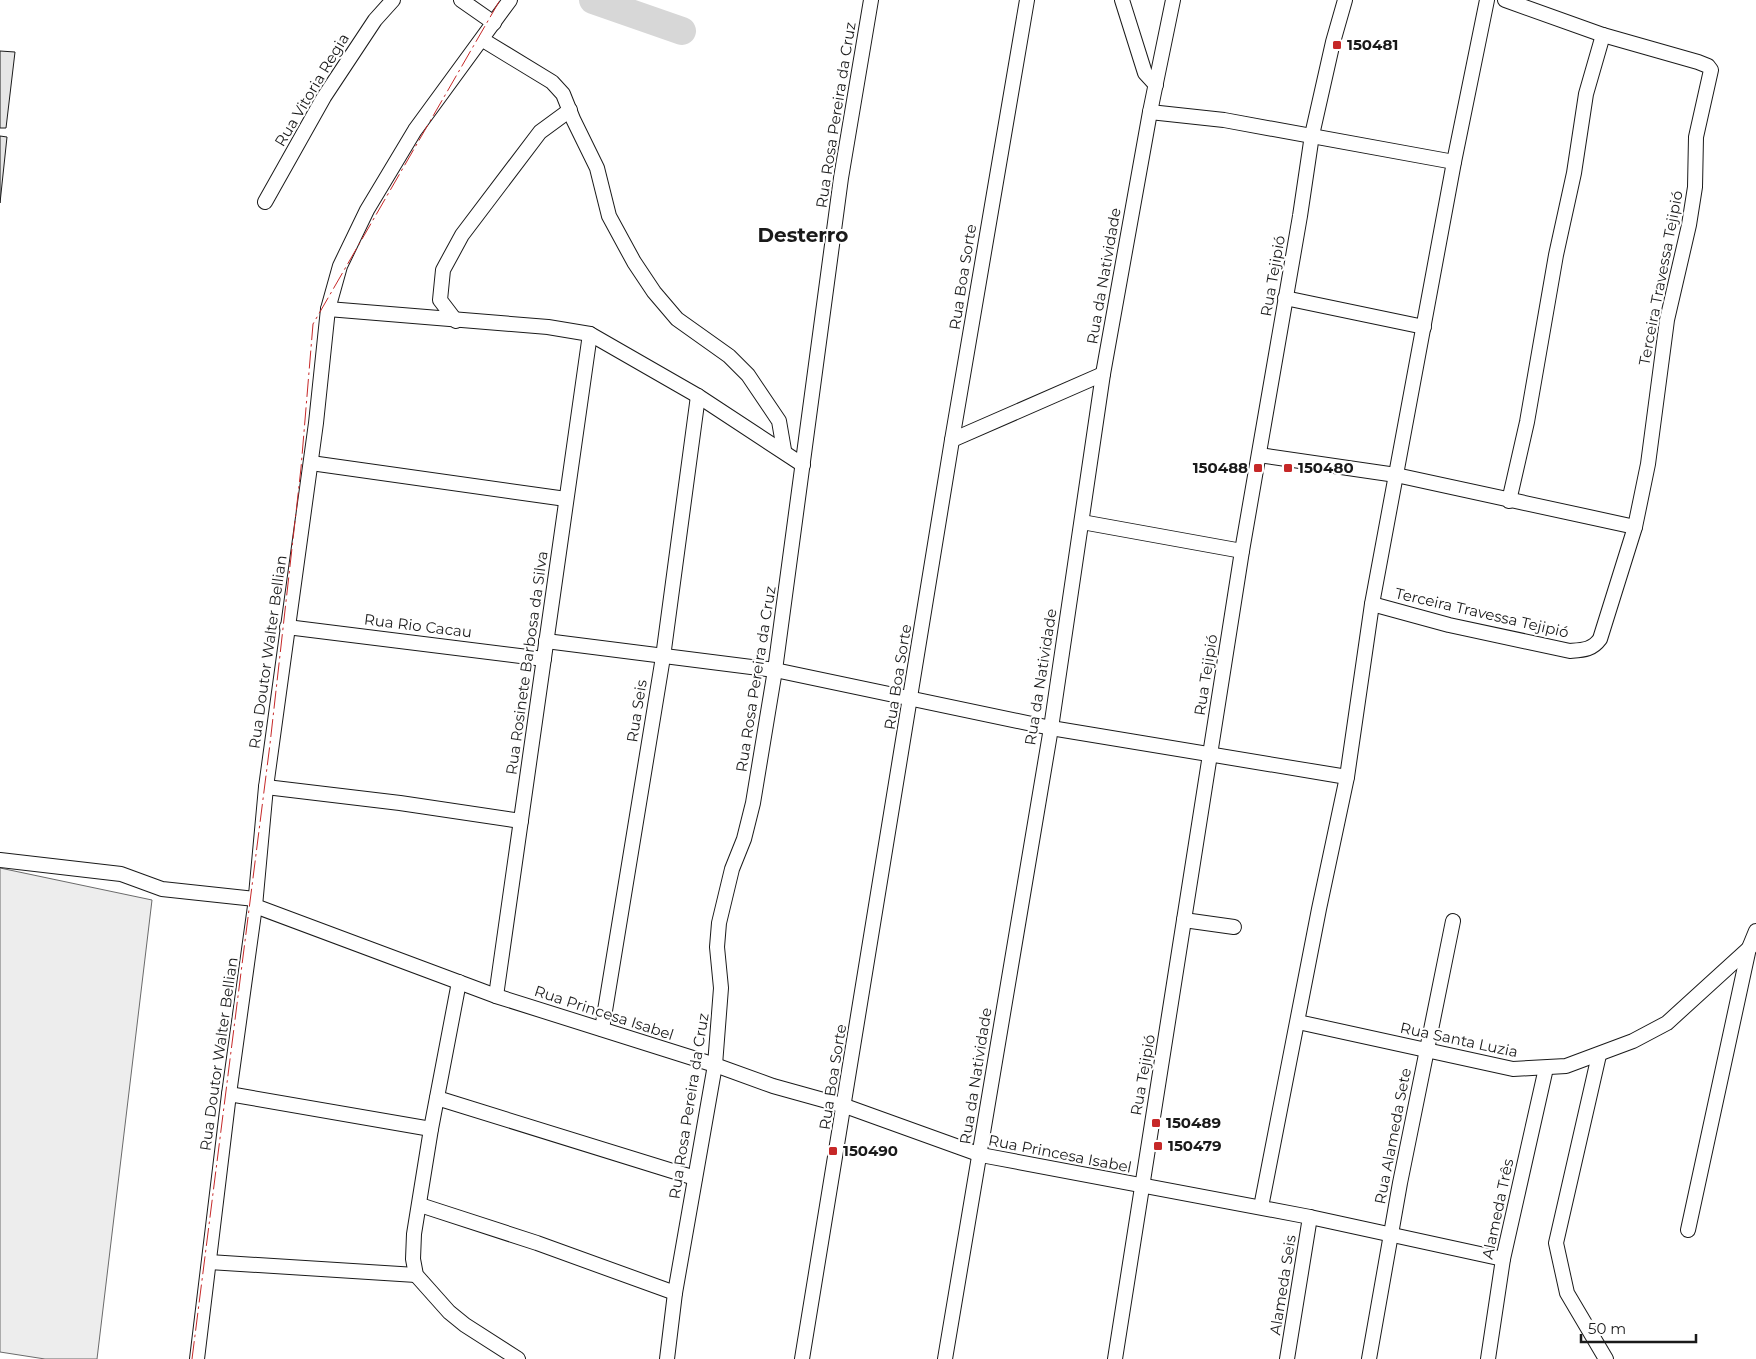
<svg xmlns="http://www.w3.org/2000/svg" width="1756" height="1359" font-family="Montserrat,sans-serif">
<style>
.built{fill:#ededed;stroke:#6a6a6a}
.lines{fill:none;stroke-linecap:round;stroke-linejoin:round}
.river{stroke:#d7d7d7;stroke-width:28}
.building{fill:#e6e6e6;stroke:#1a1a1a}
.minor-casing{stroke:#1a1a1a;stroke-width:16}
.minor{stroke:#fff;stroke-width:14}
.power{stroke:#c62828;stroke-width:1;stroke-dasharray:18 4 2.5 4;stroke-linecap:butt}
.poi-dot{fill:#c62828;stroke:#fff;stroke-width:2}
.labels{text-anchor:middle;stroke-width:4;stroke-linejoin:round;paint-order:stroke}
.poi-label{font-size:15px;font-weight:bold;fill:#1a1a1a;stroke:#fff;text-anchor:start}
.street-label{font-size:15px;fill:#1a1a1a;stroke:#fff}
.district-label{font-size:20px;font-weight:bold;fill:#1a1a1a;stroke:#fff}
</style>
<rect width="100%" height="100%" fill="#fff"/>
<path class="built" d="M0,868L152,900L97,1359H45L0,1352Z"/>
<g class="lines">
<path class="river" d="M593,0L682,31"/>
</g>
<g class="building">
<path d="M0,51L15,52L6,128H0Z"/>
<path d="M0,136L7,137L0,203Z"/>
</g>
<g class="lines">
<g class="minor-casing">
<g id="minor">
<path d="M461,0L494,23"/>
<path d="M1122,0L1145,73L1156,85"/>
<path d="M483,40L552,82L563,94L573,119L597,168L609,216L634,262L654,292L677,319L729,356L748,375L779,421L784,450"/>
<path d="M1150,112L1224,120L1454,162"/>
<path d="M265,202L324,97L375,20L393,0"/>
<path d="M1285,298L1424,327"/>
<path d="M328,309L548,327L590,334L698,396L803,465"/>
<path d="M456,321L440,300L443,270L462,235L540,132L570,110"/>
<path d="M952,440L1103,374"/>
<path d="M1259,455L1396,475L1635,527"/>
<path d="M311,463L566,499"/>
<path d="M1509,501L1527,422L1556,255L1574,173L1586,94L1603,35"/>
<path d="M1082,522L1242,551"/>
<path d="M1372,604L1449,625L1570,651C1583,650 1592,650 1600,639L1635,527L1648,464L1667,320L1689,225L1695,187L1696,137L1711,70L1708,66L1698,62L1603,35L1505,0"/>
<path d="M287,627L544,659"/>
<path d="M546,641L775,670L1051,728L1347,777"/>
<path d="M266,787L400,803L521,821"/>
<path d="M0,860L121,874L162,889L255,899"/>
<path d="M255,906L496,996L715,1065L773,1086L845,1106L981,1155L1310,1217L1503,1259"/>
<path d="M1184,920L1234,927"/>
<path d="M459,982L431,1129L414,1234L413,1259L416,1275L449,1312L465,1325L518,1359"/>
<path d="M496,996L590,334"/>
<path d="M1298,1022L1513,1069L1566,1066L1633,1041L1667,1023L1756,942"/>
<path d="M602,1029L663,657L698,396"/>
<path d="M1599,1055L1556,1243L1567,1293L1606,1359"/>
<path d="M229,1094L431,1129"/>
<path d="M437,1098L695,1178"/>
<path d="M420,1205L537,1243L675,1293"/>
<path d="M1261,1207L1319,909L1347,777L1372,604L1454,162L1487,0"/>
<path d="M1688,1230L1749,948L1756,931"/>
<path d="M209,1262L416,1275"/>
<path d="M197,1359L229,1094L255,906L266,787L316,423L328,309L340,266L367,210L415,130L510,0"/>
<path d="M667,1359L675,1293L715,1065L721,988L717,947L719,923L732,869L744,839L753,803L775,670L841,178L871,0"/>
<path d="M802,1359L952,440L1027,0"/>
<path d="M945,1359L1051,728L1103,374L1150,112L1173,0"/>
<path d="M1115,1359L1242,551L1300,216L1312,135L1333,42L1345,0"/>
<path d="M1287,1359L1310,1217"/>
<path d="M1369,1359L1400,1183L1453,921"/>
<path d="M1488,1359L1503,1259L1546,1068"/>
</g>
</g>
<use href="#minor" class="minor"/>
<path class="power" d="M192,1359L270,744L301,468L313,324L500,0"/>
</g>
<g class="poi-dot">
<rect x="1332" y="40" width="10" height="10" rx="2.5"/>
<rect x="1253" y="463" width="10" height="10" rx="2.5"/>
<rect x="1283" y="463" width="10" height="10" rx="2.5"/>
<rect x="1151" y="1118" width="10" height="10" rx="2.5"/>
<rect x="1153" y="1141" width="10" height="10" rx="2.5"/>
<rect x="828" y="1146" width="10" height="10" rx="2.5"/>
</g>
<g class="labels">
<g class="poi-label">
<text x="1347" y="50">150481</text>
<text x="1248" y="473" text-anchor="end">150488</text>
<text x="1298" y="473">150480</text>
<text x="1166" y="1128">150489</text>
<text x="1168" y="1151">150479</text>
<text x="843" y="1156">150490</text>
</g>
<g class="street-label">
<text transform="translate(312 90) rotate(-59)" y="5">Rua Vitoria Regia</text>
<text transform="translate(836 115) rotate(-81)" y="5">Rua Rosa Pereira da Cruz</text>
<text transform="translate(1104 276) rotate(-80)" y="5">Rua da Natividade</text>
<text transform="translate(1273 276) rotate(-80)" y="5">Rua Tejipió</text>
<text transform="translate(963 277) rotate(-81)" y="5">Rua Boa Sorte</text>
<text transform="translate(1661 278) rotate(-79)" y="5">Terceira Travessa Tejipió</text>
<text transform="translate(1482 613) rotate(13)" y="5">Terceira Travessa Tejipió</text>
<text transform="translate(418 626) rotate(7)" y="5">Rua Rio Cacau</text>
<text transform="translate(268 652) rotate(-82)" y="5">Rua Doutor Walter Bellian</text>
<text transform="translate(527 663) rotate(-82)" y="5">Rua Rosinete Barbosa da Silva</text>
<text transform="translate(1206 675) rotate(-81)" y="5">Rua Tejipió</text>
<text transform="translate(898 677) rotate(-81)" y="5">Rua Boa Sorte</text>
<text transform="translate(1041 677) rotate(-81)" y="5">Rua da Natividade</text>
<text transform="translate(756 679) rotate(-81)" y="5">Rua Rosa Pereira da Cruz</text>
<text transform="translate(637 711) rotate(-81)" y="5">Rua Seis</text>
<text transform="translate(604 1013) rotate(18)" y="5">Rua Princesa Isabel</text>
<text transform="translate(1459 1040) rotate(12)" y="5">Rua Santa Luzia</text>
<text transform="translate(219 1054) rotate(-82)" y="5">Rua Doutor Walter Bellian</text>
<text transform="translate(1143 1075) rotate(-80)" y="5">Rua Tejipió</text>
<text transform="translate(976 1076) rotate(-81)" y="5">Rua da Natividade</text>
<text transform="translate(833 1077) rotate(-81)" y="5">Rua Boa Sorte</text>
<text transform="translate(689 1106) rotate(-81)" y="5">Rua Rosa Pereira da Cruz</text>
<text transform="translate(1393 1136) rotate(-79)" y="5">Rua Alameda Sete</text>
<text transform="translate(1060 1154) rotate(11)" y="5">Rua Princesa Isabel</text>
<text transform="translate(1498 1209) rotate(-78)" y="5">Alameda Três</text>
<text transform="translate(1283 1285) rotate(-81)" y="5">Alameda Seis</text>
</g>
<g class="district-label">
<text x="803" y="242">Desterro</text>
</g>
</g>
<path d="M1581 1334v8h115v-8" fill="none" stroke="#1a1a1a" stroke-width="2.5"/>
<text x="1588" y="1334" font-size="15" fill="#1a1a1a" stroke="#ffffff" stroke-width="4" paint-order="stroke">50 m</text>
</svg>
